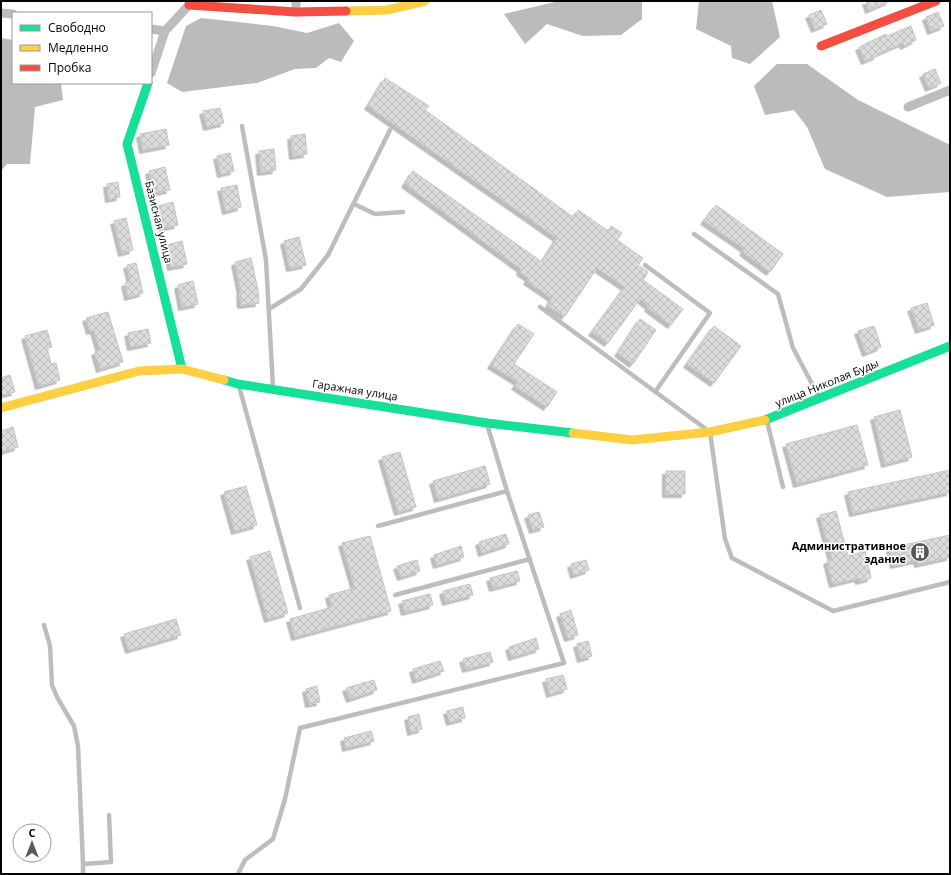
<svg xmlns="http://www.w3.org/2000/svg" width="951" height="875" font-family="'Open Sans',sans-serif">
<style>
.water{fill:#bbb}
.building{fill:url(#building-cross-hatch);stroke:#c4c4c4;filter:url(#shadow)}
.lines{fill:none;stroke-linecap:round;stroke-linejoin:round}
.lane{stroke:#bdbdbd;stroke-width:4.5}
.street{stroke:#bdbdbd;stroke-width:9}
.fast{stroke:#16e098;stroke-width:9}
.slow{stroke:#ffcf43;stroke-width:9}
.jam{stroke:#f24e42;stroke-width:9}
.labels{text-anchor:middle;stroke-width:3;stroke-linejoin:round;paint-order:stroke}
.street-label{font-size:11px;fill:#000;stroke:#fff}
.poi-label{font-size:11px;font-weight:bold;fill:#000;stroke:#fff;text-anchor:end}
</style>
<defs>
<pattern id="building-cross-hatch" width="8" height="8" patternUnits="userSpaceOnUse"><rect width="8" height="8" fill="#dcdcdc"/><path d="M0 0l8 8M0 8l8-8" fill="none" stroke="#bbb"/></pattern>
<filter id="shadow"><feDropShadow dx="-3.5" dy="3.5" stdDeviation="0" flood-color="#0004"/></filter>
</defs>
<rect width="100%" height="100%" fill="#fff"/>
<g class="water">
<path d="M559,1H642V19L621,35L583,36L547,24L525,44L504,14Z"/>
<path d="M699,1H772L780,37L750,64L732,58L731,46L696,29Z"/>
<path d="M201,18L273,26L307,33L339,23L354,41L341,62L329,58L316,68L295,69L257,83L182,92L167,83L186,26Z"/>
<path d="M1,38L13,40V83H61L63,100L35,107L30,164H7L1,171Z"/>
<path d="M777,64H807L858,100L950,145V192L887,197L825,169L807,127L794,110L765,115L754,86Z"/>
</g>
<g class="building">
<path d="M866,1H890L869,10Z"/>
<path d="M821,10L827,24L815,29L809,15Z"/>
<path d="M938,12L944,26L931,31L926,17Z"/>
<path d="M911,26L916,40L904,46L903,43L877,54V56L865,61L859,47L886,34L887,36Z"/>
<path d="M935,69L941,83L929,88L923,74Z"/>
<path d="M385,78L429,106L425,110L573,217L578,210L608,231L611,226L622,233L617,240L643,258L638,265L648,272L643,280L683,309L671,325L648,308L649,306L640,299L608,343L592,332L625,287L597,268L565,316L548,306L552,298L527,281L529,278L520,272L521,269L405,184L413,171L542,262L557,238L368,106Z"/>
<path d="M220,108L224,123L207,127L203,111Z"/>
<path d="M166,129L169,145L143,150L140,134Z"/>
<path d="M305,134L307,154L293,156L291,136Z"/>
<path d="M274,149L276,170L261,172L259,151Z"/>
<path d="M230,153L234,171L221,174L217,156Z"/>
<path d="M165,167L170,190L154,193L149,171Z"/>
<path d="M118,182L120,197L109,199L107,184Z"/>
<path d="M237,185L241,207L226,211L221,188Z"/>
<path d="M173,202L178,225L163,228L158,206Z"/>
<path d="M716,205L783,254L770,272L743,252L745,249L704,221Z"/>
<path d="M126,218L133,250L122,253L114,221Z"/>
<path d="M299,237L306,265L290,268L284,241Z"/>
<path d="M182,241L187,264L171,267L167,245Z"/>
<path d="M251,258L258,290L259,303L241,305L240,292H241L235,262Z"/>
<path d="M136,263L143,293L128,297L125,283L131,282L127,265Z"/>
<path d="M193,281L198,304L182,307L178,285Z"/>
<path d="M927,303L934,325L919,330L911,308Z"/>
<path d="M108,312L123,362L100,369L95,352L100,350L94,330L90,331L86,318Z"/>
<path d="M640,319L656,330L633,364L618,353Z"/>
<path d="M518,324L534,334L514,364L557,392L547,407L515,386L518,382L491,365Z"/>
<path d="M714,326L741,346L714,383L687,364Z"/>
<path d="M874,326L881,347L866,353L858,331Z"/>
<path d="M148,329L151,343L131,347L128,333Z"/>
<path d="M47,330L52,347L47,348L51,364L56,363L60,380L39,386L25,336Z"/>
<path d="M10,375L15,392L1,395V378Z"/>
<path d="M900,410L912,457L885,464L874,417Z"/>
<path d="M857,425L868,465L797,484L786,444Z"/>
<path d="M13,427L18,447L1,452V431Z"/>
<path d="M400,452L416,507L398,512L382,457Z"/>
<path d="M485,466L490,484L438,499L433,481Z"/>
<path d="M950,470V492L853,513L848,492Z"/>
<rect x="666" y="471" width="19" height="23"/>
<path d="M246,486L257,525L235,531L224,492Z"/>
<path d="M836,511L848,556L865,551L871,578L859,581L858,578L833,584L827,561L832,559L820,515Z"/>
<path d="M539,512L544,527L533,530L528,515Z"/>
<path d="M506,534L509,544L482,553L479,542Z"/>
<path d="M950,535V557L918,564L917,560L894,565L890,548Z"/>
<path d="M370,536L391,611L295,637L290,619L332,607L329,595L355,588L342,543Z"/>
<path d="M461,546L464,557L437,565L434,555Z"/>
<path d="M270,551L288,613L268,619L250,557Z"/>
<path d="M417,560L420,571L401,577L397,566Z"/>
<path d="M586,560L589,570L574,575L571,564Z"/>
<path d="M517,571L520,581L493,588L490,578Z"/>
<path d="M470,584L473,595L446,602L443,591Z"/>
<path d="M430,594L433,605L405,612L402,601Z"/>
<path d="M571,610L578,635L568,638L560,614Z"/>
<path d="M176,619L181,635L129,650L124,634Z"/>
<path d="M536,638L539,649L512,657L509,647Z"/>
<path d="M588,641L592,656L581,659L577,644Z"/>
<path d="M490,652L493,662L466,669L463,659Z"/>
<path d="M440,661L444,671L416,680L413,669Z"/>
<path d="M563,675L567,689L550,694L546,679Z"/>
<path d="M374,680L377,690L350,699L346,688Z"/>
<path d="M317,686L320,702L309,704L306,689Z"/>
<path d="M463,707L465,718L450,722L447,711Z"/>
<path d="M419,714L422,729L411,732L408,717Z"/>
<path d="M371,731L374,741L346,748L344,738Z"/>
</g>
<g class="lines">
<g class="lane">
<path d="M242,126L266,260L273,388"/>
<path d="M354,204L375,214L403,212"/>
<path d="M694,234L778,294L793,348L819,397"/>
<path d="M645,265L710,313L655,392"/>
<path d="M540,307L710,432L725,539L732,558L833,611L950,582"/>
<path d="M269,309L301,289L328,255L390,130"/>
<path d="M239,386L300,608"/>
<path d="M767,421L783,487"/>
<path d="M378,526L507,491"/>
<path d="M395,595L530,559"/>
<path d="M44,625L50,646L52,685L57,697L74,726L78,746L83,864"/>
<path d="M83,874V864L111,862L109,815"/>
<path d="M238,874L245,860L273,839L285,799L300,728L564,663L507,491L487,424"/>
</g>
<g class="street">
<path d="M296,1V12"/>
<path d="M1,13L13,14"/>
<path d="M151,29L165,31"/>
<path d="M151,73L165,31L189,5V1"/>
<path d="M908,107L950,90"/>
</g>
<g class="fast">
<path d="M148,83L127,144L182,369"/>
<path d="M224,380L238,384L487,423L573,433"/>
<path d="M765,420L950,346"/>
</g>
<g class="slow">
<path d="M346,11L387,10L425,1"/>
<path d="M1,408L139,371L182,369L224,380"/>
<path d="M573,433L632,440L710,432L765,420"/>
</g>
<g class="jam">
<path d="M189,5L296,12L346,11"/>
<path d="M821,46L936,1"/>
</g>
</g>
<defs>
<g id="building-disc" transform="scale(1)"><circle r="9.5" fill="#595959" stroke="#fff"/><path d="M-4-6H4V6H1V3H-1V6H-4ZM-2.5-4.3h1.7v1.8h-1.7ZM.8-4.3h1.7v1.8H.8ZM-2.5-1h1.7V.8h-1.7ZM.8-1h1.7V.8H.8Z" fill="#fff"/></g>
</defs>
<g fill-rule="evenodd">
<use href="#building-disc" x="920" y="552"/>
</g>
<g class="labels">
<g class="street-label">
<text transform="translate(159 222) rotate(76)" y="4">Базисная улица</text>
<text transform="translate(827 383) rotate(-22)" y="4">улица Николая Буды</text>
<text transform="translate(355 390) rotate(9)" y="4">Гаражная улица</text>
</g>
<g class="poi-label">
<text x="906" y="550">Административное<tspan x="906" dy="13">здание</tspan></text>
</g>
</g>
<rect width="951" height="875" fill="none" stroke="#000000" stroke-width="4"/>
<rect x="12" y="12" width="140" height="72" fill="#ffffff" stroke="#999999"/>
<rect x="20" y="25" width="20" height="6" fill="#16e098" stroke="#999999"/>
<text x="48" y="32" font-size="12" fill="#000000">Свободно</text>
<rect x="20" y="45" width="20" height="6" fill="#ffcf43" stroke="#999999"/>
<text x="48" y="52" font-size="12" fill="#000000">Медленно</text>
<rect x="20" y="65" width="20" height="6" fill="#f24e42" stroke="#999999"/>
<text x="48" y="72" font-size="12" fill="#000000">Пробка</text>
<g transform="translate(32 843)"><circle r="19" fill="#ffffff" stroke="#999999"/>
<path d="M0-3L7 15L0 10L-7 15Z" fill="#595959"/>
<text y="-6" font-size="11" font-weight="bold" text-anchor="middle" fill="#000000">С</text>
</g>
</svg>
